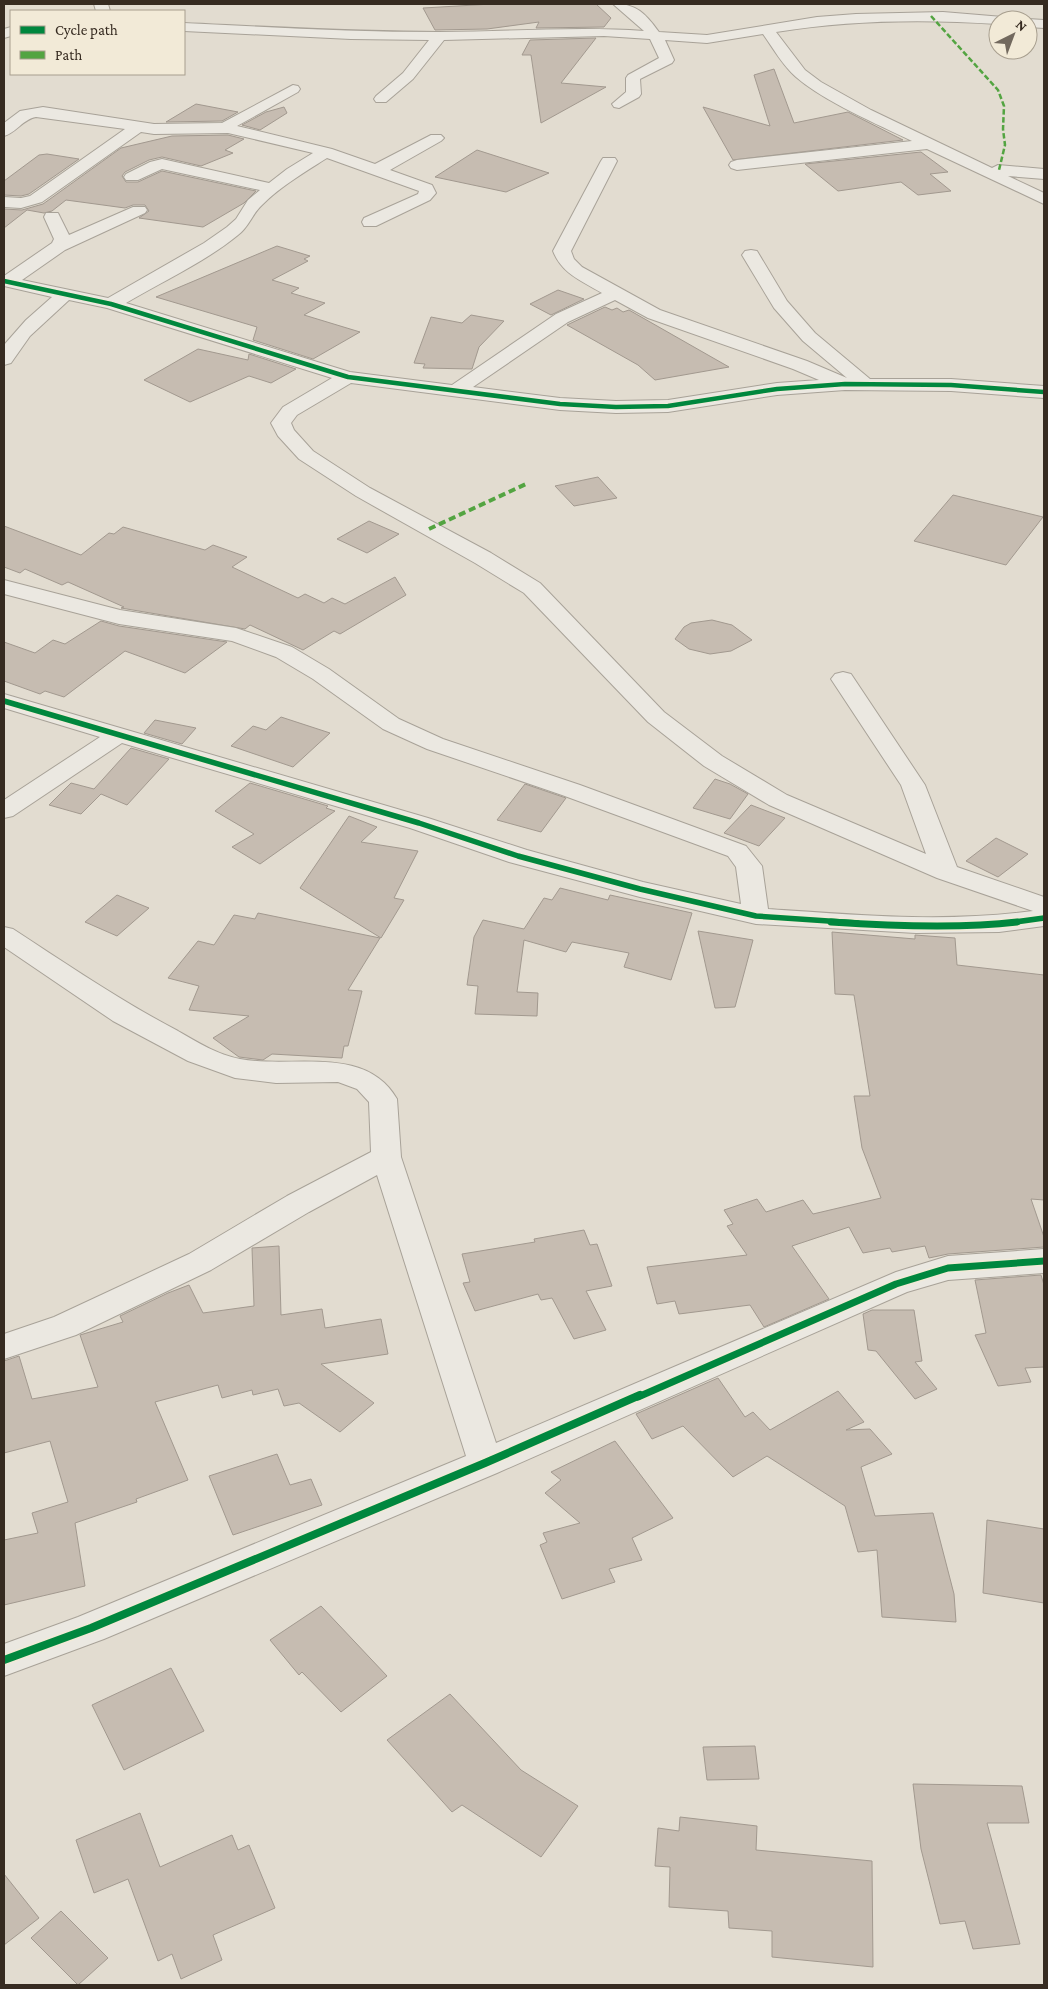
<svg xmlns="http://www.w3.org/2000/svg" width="1048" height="1989" font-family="'Crimson Pro',serif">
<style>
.building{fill:#c6bcb1;stroke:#a2998f}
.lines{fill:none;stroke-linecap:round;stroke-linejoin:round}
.street-casing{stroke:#a8a298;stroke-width:2}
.street{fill:#ebe8e1;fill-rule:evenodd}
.quiet-far1{stroke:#53a441;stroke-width:2.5;stroke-dasharray:5.5 2.5;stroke-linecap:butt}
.quiet{stroke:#53a441;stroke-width:4;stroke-dasharray:7 4;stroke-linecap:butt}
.cycleway-far3-casing{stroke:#f2ead7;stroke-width:6}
.cycleway-far2-casing{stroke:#f2ead7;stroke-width:8}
.cycleway-far1-casing{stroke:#f2ead7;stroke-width:10}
.cycleway-casing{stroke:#f2ead7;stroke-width:11}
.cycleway-far3{stroke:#00873e;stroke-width:4.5}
.cycleway-far2{stroke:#00873e;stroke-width:5.5}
.cycleway-far1{stroke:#00873e;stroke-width:7}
.cycleway{stroke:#00873e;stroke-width:8}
</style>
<rect width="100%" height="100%" fill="#e2dcd0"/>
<g class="building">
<path d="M492,4H596L611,18L604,27L536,28L539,22L487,29L435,30L423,8Z"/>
<path d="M596,38L561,83L606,87L541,123L531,55H522L530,40Z"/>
<path d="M774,69L794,123L848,112L903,140L733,160L703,107L770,126L754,75Z"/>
<path d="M196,104L238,112L222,121L166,122Z"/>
<path d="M284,107L287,113L260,130L242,125L266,112Z"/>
<path d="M228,135L244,139L225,150L233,153L201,166L162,157L149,160L125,172L122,176L126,182H138L162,171L256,191L244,203L203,227L139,218L149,211L145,205H133L125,208L66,200L52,211L44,213L27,210L4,228V209L22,210L43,204L121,148L172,136Z"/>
<path d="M477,150L549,173L506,192L435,177Z"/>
<path d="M921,152L948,172L930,174L951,191L918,195L901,182L838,191L805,164Z"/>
<path d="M47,154L79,159L29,194L21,196L4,195V181L39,155Z"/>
<path d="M277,246L310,256L304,259L308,261L272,280L299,288L291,293L325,303L304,315L360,332L313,359L253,340L257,327L156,297Z"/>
<path d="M558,290L584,299L551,315L530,304Z"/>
<path d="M605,307L612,310L617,308L623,312L629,310L729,367L655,380L638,365L567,325Z"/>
<path d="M471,315L504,321L479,347L472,369L423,368L425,364L414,363L431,317L462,323Z"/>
<path d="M198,349L248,360L249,354L296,369L271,383L249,376L190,402L144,380Z"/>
<path d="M598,477L617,498L574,506L555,486Z"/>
<path d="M953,495L1043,517L1006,565L914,541Z"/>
<path d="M369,521L399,534L367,553L337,539Z"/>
<path d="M4,526L81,555L109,533L114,534L123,527L205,550L213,545L247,557L232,567L298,598L305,594L324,603L332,598L345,604L395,577L406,595L340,634L334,631L303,650L250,625L245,629L121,608L124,607L68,582L62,585L25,569L20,573L4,567Z"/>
<path d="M712,620L732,625L752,640L731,651L710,654L689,649L675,639L684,627L691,623Z"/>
<path d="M101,621L119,626L227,642L185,673L125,651L64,697L45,691L40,694L4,681V642L35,653L53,640L65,644Z"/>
<path d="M281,717L330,733L293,767L231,746L253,726L266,730Z"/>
<path d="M155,720L196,728L182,744L144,733Z"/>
<path d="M131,748L169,759L127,805L101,794L81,814L49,805L71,783L94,789Z"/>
<path d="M715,779L730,784L748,794L730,819L693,808Z"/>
<path d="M250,783L328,806L326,808L335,811L260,864L232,847L254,834L215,811Z"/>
<path d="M525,784L566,798L541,832L497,820Z"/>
<path d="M751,805L785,818L759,846L724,833Z"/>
<path d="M349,816L377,827L361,842L418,851L394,898L404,900L381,938L300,888Z"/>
<path d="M996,838L1028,854L998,877L966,861Z"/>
<path d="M560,888L608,900L610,895L692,913L671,980L624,967L629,953L572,942L566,952L524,940L517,992L538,993L537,1016L475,1014L478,986L467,985L474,937L483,920L524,929L544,898L552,900Z"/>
<path d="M117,895L149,908L117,936L85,922Z"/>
<path d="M258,913L380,938L348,990L362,991L348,1046H344L342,1058L272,1054L263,1060L239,1057L213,1038L249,1016L189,1010L199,986L168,978L198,941L214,945L234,915L255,919Z"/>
<path d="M698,931L753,940L735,1007L715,1008Z"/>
<path d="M832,932L915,939V935L955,938L957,965L1044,975V1200L1031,1199L1044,1237V1247L948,1254L929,1258L925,1246L892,1252L890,1248L863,1253L849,1227L792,1246L829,1299L764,1327L750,1305L679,1314L675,1301L657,1304L647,1267L747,1255L727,1226L733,1224L724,1210L757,1199L766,1212L803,1200L813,1214L881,1198L862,1148L854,1096H870L854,995L835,994Z"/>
<path d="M584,1230L590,1245L597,1244L612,1286L586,1291L606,1330L574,1339L552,1298L541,1300L538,1294L475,1311L463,1283L470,1282L462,1254L535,1242L534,1239Z"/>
<path d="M279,1246L281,1315L322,1309L325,1328L381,1319L388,1354L321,1364L374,1403L340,1432L299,1403L284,1406L278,1389L253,1395L252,1390L222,1398L218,1385L155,1402L188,1480L136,1499L137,1502L75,1523L85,1586L4,1605V1540L38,1533L32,1513L68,1502L50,1441L4,1453V1361L19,1356L32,1399L98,1387L80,1335L123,1322L120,1316L168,1293L189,1285L203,1313L254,1306L252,1248Z"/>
<path d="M1041,1275L1044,1285V1367L1025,1368L1031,1382L998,1386L975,1335L986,1333L975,1280Z"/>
<path d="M872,1310H914L922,1361L915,1362L937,1389L915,1399L876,1351L868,1350L863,1314Z"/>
<path d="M718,1378L745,1417L753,1412L770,1430L838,1391L864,1422L846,1430L870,1429L892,1454L861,1467L875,1516L933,1513L954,1594L956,1622L882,1617L877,1550L858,1552L845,1506L767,1456L733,1477L683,1426L652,1439L636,1414Z"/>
<path d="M615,1441L673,1518L632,1538L642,1560L609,1569L615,1582L562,1599L540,1545L547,1542L543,1533L580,1523L545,1493L561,1480L551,1472Z"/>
<path d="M277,1454L290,1485L311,1479L322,1505L233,1535L209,1476Z"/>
<path d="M987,1520L1044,1529V1603L983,1593Z"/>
<path d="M321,1606L387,1676L341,1712L302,1672L299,1675L270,1640Z"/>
<path d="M171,1668L204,1731L124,1770L92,1705Z"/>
<path d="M450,1694L521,1770L578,1806L541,1857L462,1805L452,1812L387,1740Z"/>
<path d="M755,1746L759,1779L707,1780L703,1747Z"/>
<path d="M913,1784L1022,1786L1029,1823H987L1020,1944L973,1949L965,1921L940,1924L921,1849Z"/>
<path d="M140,1813L160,1867L232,1835L238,1850L249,1845L275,1908L213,1935L222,1960L181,1979L172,1954L158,1961L128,1879L94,1893L76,1840Z"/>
<path d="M680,1817L757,1826L756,1850L872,1861L873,1967L772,1957V1931L729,1928L728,1911L669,1907L670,1867L655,1866L658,1828L679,1831Z"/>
<path d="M4,1874L39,1918L4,1945Z"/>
<path d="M61,1911L108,1958L78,1985L31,1938Z"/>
</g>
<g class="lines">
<g class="street-casing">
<g id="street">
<path d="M94,4H108L110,11H96Z"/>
<path d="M613,4C636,3 646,14 659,32L707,35L817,17L856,14L943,12L1003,17L1005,20H998V24C923,19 849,20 776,32L805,70L821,82L871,110L992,168L998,165L1044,169V179L1008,176L1044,193V204L927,149L737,170L731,168L729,165L731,162L737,160L912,141C877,124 825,102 796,77C783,66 773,48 763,34L707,43L665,40L674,60L672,63L640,79L641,94L639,97L619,108L614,107L612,104L626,92V78L628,75L659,58L650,39L604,36L444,40L413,79L386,102H376L374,99L376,96L403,73L429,40L351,39L184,31V23C269,27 354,32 439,32C507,32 576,26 644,31Z"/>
<path d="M1028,19L1044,20V28L1028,27V20H1023Z"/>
<path d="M11,27V36L4,38V29Z"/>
<path d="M293,85L298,86L300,89L298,92L237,126L332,149L375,164L431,135H441L444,138L441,141L390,170L432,185L436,193L430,200L376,226H364L362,222L364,218L418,194L419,191L327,158C305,172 281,186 262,205C252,214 249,227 238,235C205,262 163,281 126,303L350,372L452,385L556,314L602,293C582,281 562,274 553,251L601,161L603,158H615L617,161L571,251L574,259L582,267L660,310L807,361L847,378L803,341L774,308L742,255L745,251L751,250L757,251L787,301L815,333L870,379H951L1044,386V398L951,391L845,390L777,395L668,412L616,413L560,410L351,383L297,415L291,423L294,430L313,451L370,488L491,553L540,583L664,712L722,756L787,795L926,854L901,785L831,679L835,674L843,672L851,674L925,785L957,867L1044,897V926L999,932L916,933L756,924L640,897L509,862L410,828L122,743L13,816L4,818V800L100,737L4,708V694L428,818L527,850L643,882L741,904L736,867L728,856L562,795L427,749L383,729L313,679L276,657L232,641L119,624L4,594V580L120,610L236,628L292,647L329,669L399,719L443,739L580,785L746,846L762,866L768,909C856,915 945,923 1033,911L937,878L769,805L704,766L648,722L524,593L475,563L356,496L299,459L278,436L271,423L283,407L332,378L107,308L69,300L30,336L11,363L4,365V345L26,320L52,297L4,286V276L52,243L54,239L44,217L46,213H58L69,235L133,207H145L147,210L145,213L65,250L22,280L108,298L204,243L227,227L236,219L248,200L260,190L162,169L138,180H126L124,177L126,174L150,162L162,159L269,183L287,169L313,153L228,133L154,134L141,132L42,202L21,208L4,207V197L21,198L30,196L125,129L36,117C23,119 16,133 4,136V123L20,111L43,107L154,124L222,123ZM615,300L648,318L793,369L819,380L777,383L668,400L616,401L560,398L473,387L568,322Z"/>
<path d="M4,927L13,929C68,965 121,1001 178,1031C197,1042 218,1055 240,1059C293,1069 365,1044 397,1099L401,1157L496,1443L896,1272L948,1256L1044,1249V1273L948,1280L907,1292L497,1473L104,1639L4,1676V1644L78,1617L466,1456L377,1175L309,1212L211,1270L76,1335L4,1359V1334L54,1317L189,1254L287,1196L371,1152L369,1102L357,1089L338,1082L276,1083L235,1078L188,1061L113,1021L4,947Z"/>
</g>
</g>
<use href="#street" class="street"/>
<path class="quiet-far1" d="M931,16L998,90L1004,106L1003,129L1005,145L999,170"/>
<path class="quiet" d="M429,529L526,484"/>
<g class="cycleway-far3-casing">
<path id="cycleway-far3" d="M4,281L111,304L348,377L560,404L616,407L668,406L777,389L845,384L951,385L1044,392"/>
</g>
<g class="cycleway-far2-casing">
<g id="cycleway-far2">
<path d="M4,701L419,823L518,856L640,889L756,916L858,923"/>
<path d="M1008,923L1044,918"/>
</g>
</g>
<g class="cycleway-far1-casing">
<g id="cycleway-far1">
<path d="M831,922C889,926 960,929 1017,922"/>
<path d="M638,1397L896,1284L948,1268L1044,1261"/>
</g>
</g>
<g class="cycleway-casing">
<path id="cycleway" d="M4,1660L91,1628L485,1463L640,1395"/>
</g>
<use href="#cycleway-far3" class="cycleway-far3"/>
<use href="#cycleway-far2" class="cycleway-far2"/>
<use href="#cycleway-far1" class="cycleway-far1"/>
<use href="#cycleway" class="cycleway"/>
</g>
<rect width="1048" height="1989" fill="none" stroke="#362b21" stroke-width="10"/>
<rect x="10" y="10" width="175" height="65" fill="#f2ead7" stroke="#a79e8e"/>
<rect x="20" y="26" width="25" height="8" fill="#00873e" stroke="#a79e8e"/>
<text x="55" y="35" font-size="15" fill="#362b21">Cycle path</text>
<rect x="20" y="51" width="25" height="8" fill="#53a441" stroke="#a79e8e"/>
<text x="55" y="60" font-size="15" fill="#362b21">Path</text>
<g transform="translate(1013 35) rotate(42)"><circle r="24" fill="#f2ead7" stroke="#a79e8e"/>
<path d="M0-4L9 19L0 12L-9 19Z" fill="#72695e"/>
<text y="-8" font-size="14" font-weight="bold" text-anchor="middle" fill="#362b21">N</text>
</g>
</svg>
